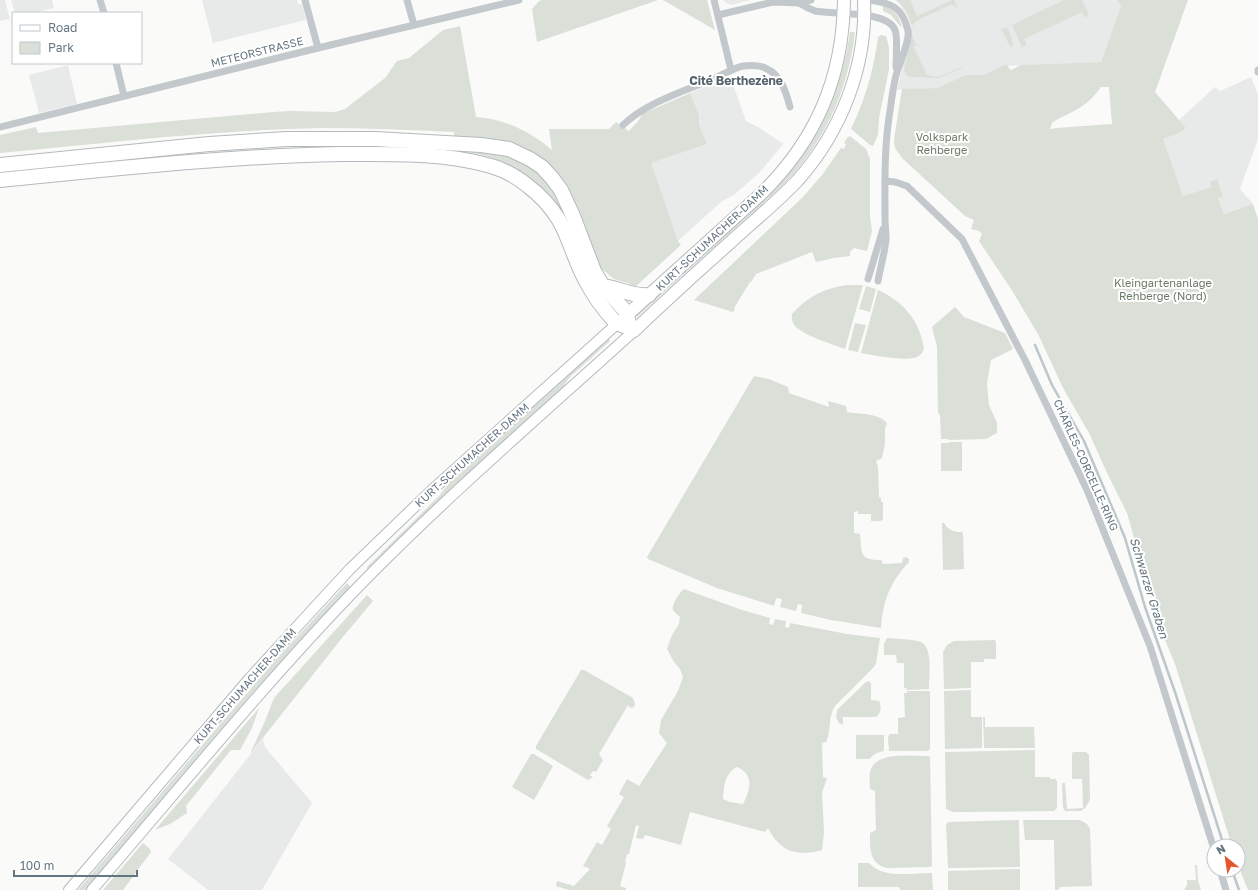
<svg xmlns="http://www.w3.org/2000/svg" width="1258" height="890" font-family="'Golos Text',sans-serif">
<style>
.built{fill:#e8e9e9}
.green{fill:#dadfd7;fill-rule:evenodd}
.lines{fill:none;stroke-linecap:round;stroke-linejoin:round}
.stream{stroke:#bbc7cb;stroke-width:2.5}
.secondary-casing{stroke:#b3babf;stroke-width:12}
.primary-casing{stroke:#b5babe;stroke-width:14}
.highway-casing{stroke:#b4b9bd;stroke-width:16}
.street{stroke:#c3c8cc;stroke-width:7}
.secondary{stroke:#fff;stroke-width:10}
.primary{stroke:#fff;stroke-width:12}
.highway{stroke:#fff;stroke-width:14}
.labels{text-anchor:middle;stroke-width:4;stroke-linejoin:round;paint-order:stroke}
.street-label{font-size:11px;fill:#657683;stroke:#fff}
.park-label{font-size:11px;fill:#687a64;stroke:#fff}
.neighbourhood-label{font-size:12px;font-weight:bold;fill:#57646e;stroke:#fff}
.water-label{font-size:12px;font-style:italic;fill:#60757c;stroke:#fff}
</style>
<rect width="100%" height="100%" fill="#fafaf8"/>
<g class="built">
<path d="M0,0H5L10,19L0,21Z"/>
<path d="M11,0H52L54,8L33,13H15Z"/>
<path d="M202,0H297L298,4H302L306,20L213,43Z"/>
<path d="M723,0H750L731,5L726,3Z"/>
<path d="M896,0H1117L1121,6L1101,62L1007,66L1006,64L984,75H965L938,88L897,90L911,33V26L907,15Z"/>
<path d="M68,65L77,104L39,113L29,75Z"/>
<path d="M730,76L746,121L758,127L782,143H784L759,173L734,195L722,201L678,241L650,163L707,144L699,124V115L690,93Z"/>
<path d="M1251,77L1258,95V139L1240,189L1253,204L1224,214L1218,198L1222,196L1211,187L1183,196L1163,139L1180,133L1186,128L1179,120L1215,87L1220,91Z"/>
<path d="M265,736L263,740L265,747L312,803L262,890H208L168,859Z"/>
</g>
<g class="green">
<path d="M542,0H658L537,42L532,9L539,1Z"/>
<path d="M663,0H707L715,30Z"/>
<path d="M896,0H910L917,16L952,0H954L957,8H956L955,6L950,5L916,21L912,26C909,16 905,6 896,0Z"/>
<path d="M1064,0H1082L1089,14L1085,18L1082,12L1024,39L1027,45L1022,47L1012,25Z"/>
<path d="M1117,0H1188L1155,92L1186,128L1180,133L1163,139L1183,196L1211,187L1210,182L1217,179L1223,196L1218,198L1224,214L1253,204L1258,219V890H1248L1238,865V846H1232L1175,664L1158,623L1127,513L1109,477L1089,433L1063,388L1039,336L1013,292L979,241L982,234L979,231L971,229L974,220L965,216L902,158L895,148L894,142L895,133L902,89L938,88L965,75H984L1006,64L1011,70L1021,65L1101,62L1121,6ZM1101,87H1109L1112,124L1057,128L1050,129L1052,123C1058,118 1065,116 1072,112C1086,105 1092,99 1101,87Z"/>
<path d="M883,6C894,10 899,15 902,27L900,26L891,15L883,11Z"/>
<path d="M460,26L476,117C505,119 530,131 552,150L549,129H609L616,122L629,131L639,120L642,114L690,93L699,115V124L707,144L651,163L678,241L681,245L635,287H630V284L614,279L596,264L573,202L506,142L494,140L454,138V132C410,130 365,128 321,128C214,130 107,143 0,153V135L36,127L38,133L273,112L291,111L335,112L345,109L385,78L397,61L409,58L443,30Z"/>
<path d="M1007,27L1012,39L1013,45L1011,48L1001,29Z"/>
<path d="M850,32H855C848,92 823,146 780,188C765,202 749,215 734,229C702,258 669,287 637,317L636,315L775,189C816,145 841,92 850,32Z"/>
<path d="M881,35L886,36L889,48V69L879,118L878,135L873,146L870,145L851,129C865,100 874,69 878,37Z"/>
<path d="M912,35L916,45H919V46H913L927,75L938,77L962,67V68L939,78L912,77L907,76L904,70Z"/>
<path d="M850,136L866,149L870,159V217L872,231L867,251L854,248L850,252V256L834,258L816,262L812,252L756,274L751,282H750L734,308L735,309L733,312L694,300L803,197L822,175L841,148L844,149L846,144L844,143L847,138Z"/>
<path d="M457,150L501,152L532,166L558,193L569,224C539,177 512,159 457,150Z"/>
<path d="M847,285H863L845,349C832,344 808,337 797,328C793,324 791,320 792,314C807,297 824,288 847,285Z"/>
<path d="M866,286L876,289L870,312L859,309Z"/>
<path d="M878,290C904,302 919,320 924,348C923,352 921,355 917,357C905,362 873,355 861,353Z"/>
<path d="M955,307L964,317L1005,333L1013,349L991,360L987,383L989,405L997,423V433L986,439L949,440L948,439H941L940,416L938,412L937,347L932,327Z"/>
<path d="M855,323L866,325L858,352L848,350Z"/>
<path d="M608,338L610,341L570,377L563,387L441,498L367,570V567L439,496L449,483Z"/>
<path d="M754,376L769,379L788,387L789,393L829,407L828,401L846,406L847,412C859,414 879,413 887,423L885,429V444L882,458L876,461L878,467L879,497L881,498V502H883V519L881,521H871V514H858V511L854,512V533L860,534C862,554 859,560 881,560L883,564L902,563L903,558L906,557L909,559V562C890,582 883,601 881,628L831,620L801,613L802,605L798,604L796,611L780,607L782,599L776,598L774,606L768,604L717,588L648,559L647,557Z"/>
<path d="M949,442H962V471H941V443H949Z"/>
<path d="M942,523H944C949,531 954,532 962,532L963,534L964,569L943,570Z"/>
<path d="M347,583L351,587L294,647L86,890H78L271,665Z"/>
<path d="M684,589L742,610L770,618L769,624L773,625L775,619L786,621L785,627L789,628L790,623L847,634L880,638L876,663L874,667L835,706C827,719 832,729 826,742L822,743L823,777L827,778L822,793L824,832L822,850C797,857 780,852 768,828L765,832L690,812L681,845L645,835L643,839L636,838L639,826L636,825L629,854H627L625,862L626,863L620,886L626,888V890H569L556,886L557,881L574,886L590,869L583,866L597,842L602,845L611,829L607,826L624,797L619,794L627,779L639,786L667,743L659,733L661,720L678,691L683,677L680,669L674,662L667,649L672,635L679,624L680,617C678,615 674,612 673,610C671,605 680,592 684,589ZM737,767C755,775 750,790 743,804L730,802L723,799C724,786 725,773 737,767Z"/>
<path d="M367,595L373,601L342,638L250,754L265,721L274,698Z"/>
<path d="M887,638C897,639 913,639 921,642C933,647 929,677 929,689L907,690L906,688H904V663H897L896,655H884V644Z"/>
<path d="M995,640L996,643V659H984V662H971V688L944,689L943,652L947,645L954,641Z"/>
<path d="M581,670H584L633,698L635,704L634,707L630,708L628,705L599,754L603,760L596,772L593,771L590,775L593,777L588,780L536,749V746Z"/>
<path d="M869,681L871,683V700L879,701C882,706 881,715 875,717H843V725L839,723L836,717L837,710L866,682Z"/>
<path d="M971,690V717H982V748L945,749L944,691Z"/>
<path d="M907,691H930V749L928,751H889L888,737L890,734H898V718L905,717L904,693H907Z"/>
<path d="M259,708L252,728L240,750H231L186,806L187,813L170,824L155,830Z"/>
<path d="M983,717H985V727H1034L1035,748H984Z"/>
<path d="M856,735H884V751L876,753L869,759H856Z"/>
<path d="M1035,750V777H1050V779H1056V781H1057V808L1054,811L961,812H953L946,809L945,752Z"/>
<path d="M1074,752H1086L1089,755L1090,800L1085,808L1081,811H1065L1063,807L1062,783H1065L1067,809L1083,808L1082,779H1072V753Z"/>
<path d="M531,754H534L553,766L534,800L512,787Z"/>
<path d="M928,756L930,757L932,866L929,867L887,868C869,864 870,848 870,833L876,830L875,791L870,789C870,782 868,773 872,767C880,752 913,756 928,756Z"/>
<path d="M1019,820L1020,867L948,868L946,824L949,822Z"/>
<path d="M1023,820H1080L1087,824L1090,829L1092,886L1060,887L1058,890H1055L1054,840H1025Z"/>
<path d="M143,843L150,849L151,852L123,890H103Z"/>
<path d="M858,863H869C883,879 911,873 931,873L932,874L933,890H900L899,887H858Z"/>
<path d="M1195,865H1197L1198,881L1201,890H1184L1187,885V880H1196Z"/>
<path d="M1020,869V890H948V871Z"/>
</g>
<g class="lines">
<g class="stream">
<path d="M1035,345L1052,385L1084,441L1125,538L1145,607L1175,692L1224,846"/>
<path d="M1232,870L1239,890"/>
</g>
<g class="secondary-casing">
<path id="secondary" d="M69,890L250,678L304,619L350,569L432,490L628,314L634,331C541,415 446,497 358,587C265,683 180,788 92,890"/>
</g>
<g class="primary-casing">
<g id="primary">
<path d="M628,314L761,194C816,140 843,78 844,0"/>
<path d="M617,324L634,331C667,299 701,269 735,238C756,219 778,201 797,181C841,132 867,66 864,0"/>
</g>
</g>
<g class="highway-casing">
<g id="highway">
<path d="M0,165L209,144L287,139H375L481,145L509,149L530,159L542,167L552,178L561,190L573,216L594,271L603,286L628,314"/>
<path d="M0,180C113,169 227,156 341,154C391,154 443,152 491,166C505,170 517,177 528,186C540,195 551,207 559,220C570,239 575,262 586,281C594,297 605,311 617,324"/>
<path d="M603,286C619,288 633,297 649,295"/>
</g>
</g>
<g class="street">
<path d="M100,0L104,13"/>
<path d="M305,0L318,48"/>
<path d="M407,0L414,25"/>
<path d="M714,0L731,70"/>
<path d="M869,0C891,3 903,7 908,31C910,40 900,62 897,72C893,85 892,98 890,111C884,146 885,182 885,218C885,225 886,232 886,239C885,253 880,268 878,281"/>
<path d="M799,3C804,6 810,9 815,11C835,15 887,10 895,30C898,36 896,59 896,67"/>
<path d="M718,15L773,2L799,3L811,0"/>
<path d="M116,63L124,96"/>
<path d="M1258,70V72"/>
<path d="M623,125C647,102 685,91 715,78C725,74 733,68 743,66C751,65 761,65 767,69C782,76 786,93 790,107"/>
<path d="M0,127L318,48L519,0"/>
<path d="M885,181L895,182L907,186L962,239L1025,360L1087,490L1150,646L1214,849"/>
<path d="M868,279L883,229"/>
<path d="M1220,870L1226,890"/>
</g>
<use href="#secondary" class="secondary"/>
<use href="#primary" class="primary"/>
<use href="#highway" class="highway"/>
</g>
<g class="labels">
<g class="street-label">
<text transform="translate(257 52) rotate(-14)" y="4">METEORSTRASSE</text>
<text transform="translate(712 238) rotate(-43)" y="4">KURT-SCHUMACHER-DAMM</text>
<text transform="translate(472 455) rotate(-42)" y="4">KURT-SCHUMACHER-DAMM</text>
<text transform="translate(1086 465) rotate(66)" y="4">CHARLES-CORCELLE-RING</text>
<text transform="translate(245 686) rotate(-49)" y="4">KURT-SCHUMACHER-DAMM</text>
</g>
<g class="park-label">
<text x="942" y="141">Volkspark<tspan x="942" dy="13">Rehberge</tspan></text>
<text x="1163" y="287">Kleingartenanlage<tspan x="1163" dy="13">Rehberge (Nord)</tspan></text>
</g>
<g class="neighbourhood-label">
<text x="736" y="85">Cité Berthezène</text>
</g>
<g class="water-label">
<text transform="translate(1149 588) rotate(73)" y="4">Schwarzer Graben</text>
</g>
</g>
<rect x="12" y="12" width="130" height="52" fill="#ffffff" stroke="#c1c8cd"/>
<rect x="20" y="25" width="20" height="6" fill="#ffffff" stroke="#c1c8cd"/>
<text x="48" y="32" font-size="12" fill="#657683">Road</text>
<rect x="20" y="42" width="20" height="12" fill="#dadfd7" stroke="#c1c8cd"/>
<text x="48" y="52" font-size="12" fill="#657683">Park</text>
<g transform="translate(1226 858) rotate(330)"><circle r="19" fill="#ffffff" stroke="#c1c8cd"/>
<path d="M0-3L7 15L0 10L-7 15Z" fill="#e4572e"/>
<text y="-6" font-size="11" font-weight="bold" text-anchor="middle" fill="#657683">N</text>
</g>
<path d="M14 870v6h123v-6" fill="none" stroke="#657683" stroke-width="2"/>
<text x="20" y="870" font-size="12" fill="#657683" stroke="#ffffff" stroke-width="3" paint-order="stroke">100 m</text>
</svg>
